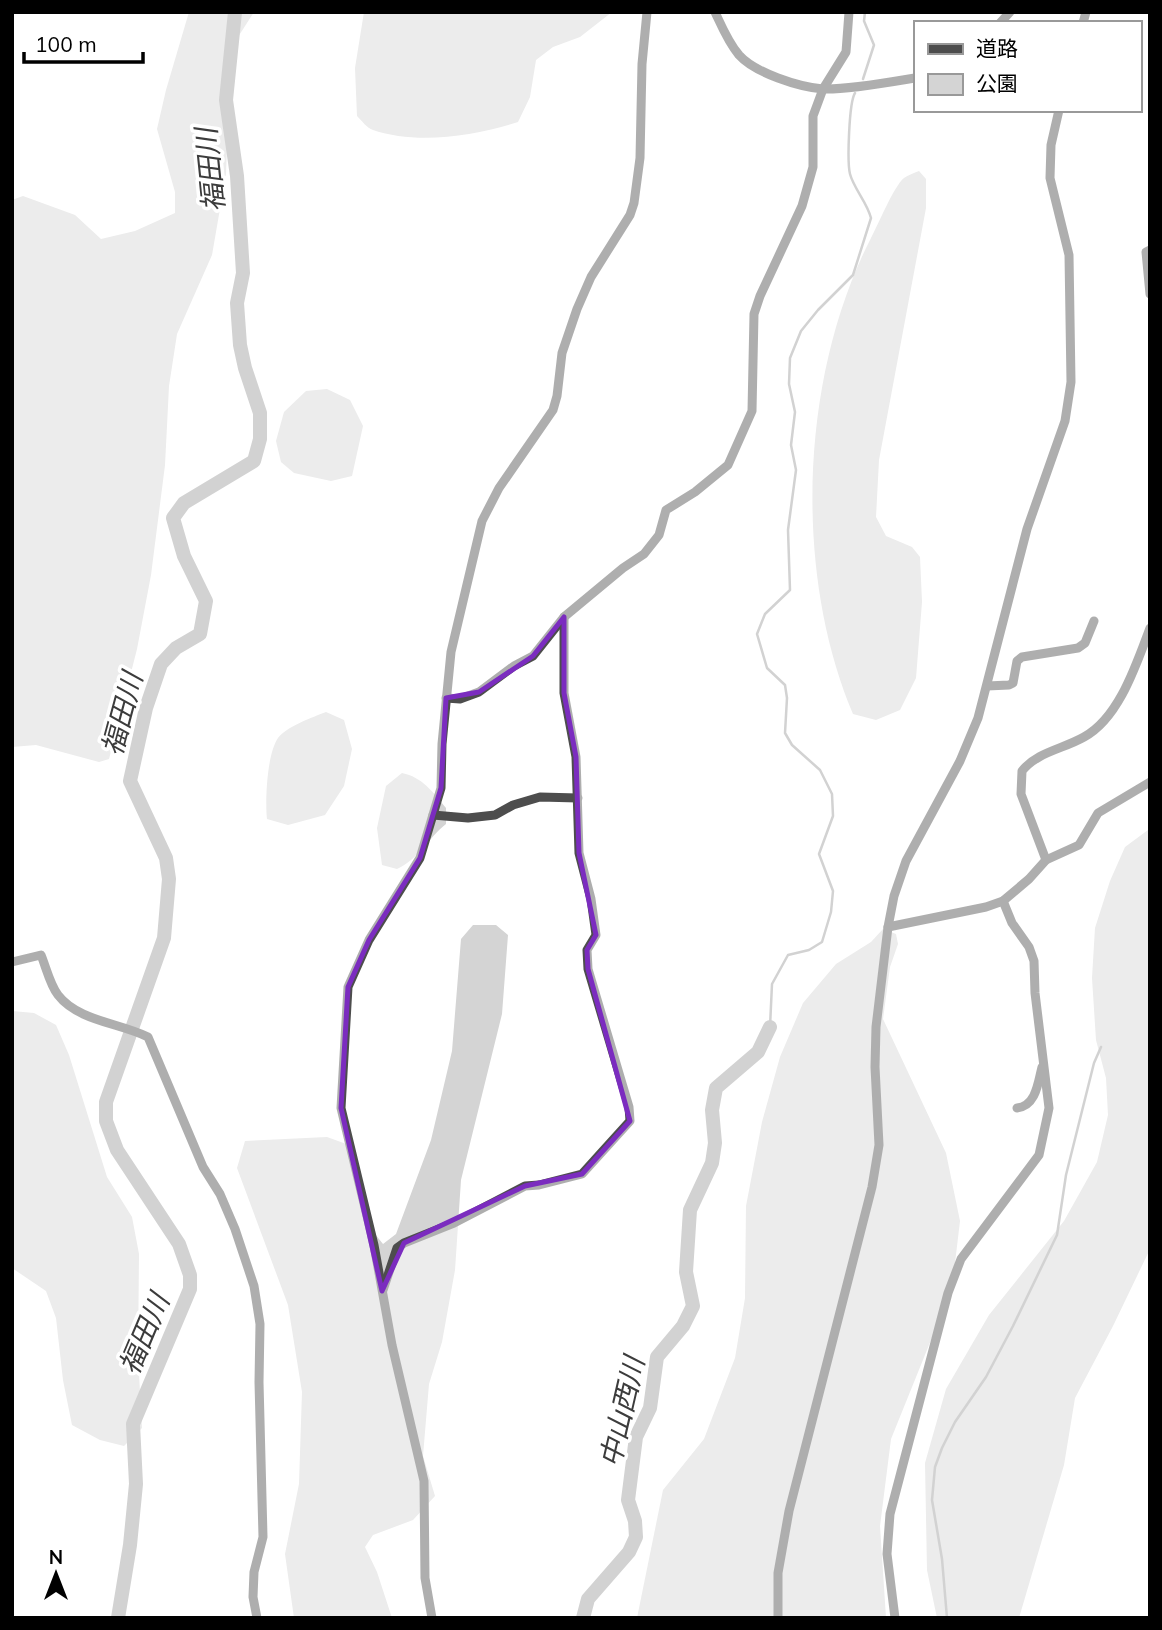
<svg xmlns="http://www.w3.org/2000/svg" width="1162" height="1630" font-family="Mulish,'Noto Sans JP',sans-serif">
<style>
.green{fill:#d4d4d4}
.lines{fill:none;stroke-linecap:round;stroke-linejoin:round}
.stream{stroke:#9b9b9b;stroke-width:2.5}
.river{stroke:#9b9b9b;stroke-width:14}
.minor{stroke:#4d4d4d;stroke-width:9}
.marked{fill:none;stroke:#7b2cbf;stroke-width:5;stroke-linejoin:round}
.labels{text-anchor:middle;stroke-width:7;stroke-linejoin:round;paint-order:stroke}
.water-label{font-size:28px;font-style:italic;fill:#3c3c3c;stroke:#fff}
</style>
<rect width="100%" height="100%" fill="#fff"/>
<g class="green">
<path d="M189,12H254L238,37L229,92L226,174L212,255L177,334L169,386L165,465L151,575L137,649L109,759L99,762L36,745L12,747V200L23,196L75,215L101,239L135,231L175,213V192L157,129L166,90Z"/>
<path d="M364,12H612L580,37L553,47L536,60L530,97L518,122C475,136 417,145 373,130C367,128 362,121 357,116L355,68Z"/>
<path d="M919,171L926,179V208L879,460L876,517L886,536L912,547L920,557L922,602L916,678L900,710L876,720L853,714C793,572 800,376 871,238C878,225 894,186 904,178C908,175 914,173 919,171Z"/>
<path d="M327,389L350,400L363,426L352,476L331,481L294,473L281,462L276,441L284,412L306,391Z"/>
<path d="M326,712L344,720L352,749L344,786L325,815L288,825L267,819C265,800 267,754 278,738C286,727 313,717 326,712Z"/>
<path d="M402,773C422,777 433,792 446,808V824C428,838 419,859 397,869L382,865L377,828L386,786Z"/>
<path d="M1148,830L1150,1249L1113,1326L1075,1398L1064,1465L1019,1618H937L927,1570L925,1463L946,1389L989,1315L1064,1221L1097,1162L1108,1115L1106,1078L1096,1040L1092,978L1095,928L1110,881L1125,847Z"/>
<path d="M473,925H496L508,935L502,1014L461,1180L455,1270L442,1342L429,1384L423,1456L435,1496L413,1520L373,1535L365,1547L377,1572L392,1618H294L285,1554L299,1484L302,1392L288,1305L237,1168L245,1141L327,1137L349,1145L371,1229L383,1244L396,1234L431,1140L452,1051L461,939Z"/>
<path d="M883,929L896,934L898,944L890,967L883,1019L946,1153L960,1221L952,1288L891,1439L880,1526L886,1618H637L663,1490L704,1439L735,1358L745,1298L746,1206L762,1122L780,1057L803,1003L836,964L871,942Z"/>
<path d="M12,1011L34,1013L56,1025L69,1055L107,1177L132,1217L139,1254L138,1356L142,1428L124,1446L100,1440L72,1425L63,1380L56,1318L46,1291L12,1268Z"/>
</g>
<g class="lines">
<g class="stream">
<path d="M863,79L874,45L864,21L865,12"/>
<path d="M770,1027L772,984L788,955L809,950L822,942L831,912L833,891L819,854L833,816L832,794L820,770L792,745L785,733L787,698L785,685L767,668L757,634L765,614L790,590L788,530L796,470L791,445L795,412L789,384L790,358L801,331L818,310L853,275L871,218C867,202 854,189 850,174C847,162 849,102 855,93"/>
<path d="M947,1618L942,1559L932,1500L935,1467L942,1448L955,1422L986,1377L1013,1326L1057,1235L1066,1175L1094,1063L1101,1047"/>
</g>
<g class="river">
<path d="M118,1618L130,1545L136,1484L133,1424L190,1289V1275L179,1244L117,1150L106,1121V1102L164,938L169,879L166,858L130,781L146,708L161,664L176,648L200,634L206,601L184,556L173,518L184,503L254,461L260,439V413L245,368L240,345L237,303L243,273L237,176L226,100L235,12"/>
<path d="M583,1618L588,1599L629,1552L636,1537L635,1521L628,1500L636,1437L650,1408L657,1357L683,1326L693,1306L686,1272L690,1210L712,1163L715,1143L712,1110L716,1088L758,1052L770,1027"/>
</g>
<g class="minor">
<path d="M715,12C722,27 728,42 739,55C755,73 799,87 823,89C847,90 891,82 915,78"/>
<path d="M1000,23L1010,12"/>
<path d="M1083,23L1086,12"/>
<path d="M1150,250L1146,252L1150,294"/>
<path d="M987,686L1009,685L1013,683L1017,661L1022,657L1078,648L1085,643L1094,621"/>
<path d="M446,698L460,699L479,692L514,666L533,656L564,617L623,568L644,554L659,535L666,510L695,492L728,465L752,411L754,314L760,296L802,206L813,167V116L823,89L846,52L849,12"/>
<path d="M433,815L468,818L495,815L513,805L540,797L578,798"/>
<path d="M1046,860L1021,794L1022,771C1037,752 1063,749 1084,737C1119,718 1136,665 1150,628"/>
<path d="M888,927L986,907L1003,901L1029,879L1046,860L1079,845L1098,813L1150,782"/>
<path d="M12,962L41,955C46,967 50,985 58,995C78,1021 120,1023 148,1037L203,1167L220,1194L235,1229L254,1286L260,1324L259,1382L263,1537L254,1572L253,1597L257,1618"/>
<path d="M1017,1108C1036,1106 1038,1083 1042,1067"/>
<path d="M383,1290L397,1248L404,1243L454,1223L525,1186L539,1185L582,1174L630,1121L629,1107L588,969L587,950L596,935L591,899L579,853L576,757L564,693V617"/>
<path d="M432,1618L425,1578L424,1481L392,1345L374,1245L341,1108L348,987L369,940L420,858L441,788L442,744L451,652L482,521L499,488L553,410L557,396L562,353L577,309L591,277L630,215L634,203L640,158L642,64L647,12"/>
<path d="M778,1618V1573L789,1511L872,1187L879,1145L875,1067L876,1027L888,927L894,896L906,861L960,761L978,718L1027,529L1065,421L1071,382L1069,255L1050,178L1051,145L1059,110"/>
<path d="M895,1618L887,1554L890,1514L948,1293L961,1259L1039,1155L1049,1108L1035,993L1034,961L1029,947L1012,923L1003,901"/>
</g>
</g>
<path d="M0 0H1162V1630H0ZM564,617V693L576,757L579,853L596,935L587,950L588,969L630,1121L582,1174L525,1186L404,1243L382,1291L341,1108L348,987L369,940L420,858L441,788L446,698L479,692L533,656Z" fill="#fff" fill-opacity=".55" fill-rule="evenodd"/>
<path class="marked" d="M564,617V693L576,757L579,853L596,935L587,950L588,969L630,1121L582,1174L525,1186L404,1243L382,1291L341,1108L348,987L369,940L420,858L441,788L446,698L479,692L533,656Z"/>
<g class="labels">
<g class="water-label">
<text transform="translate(210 170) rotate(-96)" y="10">福田川</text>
<text transform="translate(122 714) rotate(-75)" y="10">福田川</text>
<text transform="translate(144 1334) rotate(-67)" y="10">福田川</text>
<text transform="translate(622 1412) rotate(-77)" y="10">中山西川</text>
</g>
</g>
<rect width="1162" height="1630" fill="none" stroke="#000000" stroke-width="28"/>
<rect x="914" y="21" width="228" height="91" fill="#ffffff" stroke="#999999" stroke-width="2"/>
<rect x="928" y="44" width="35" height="10" fill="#4d4d4d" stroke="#999999" stroke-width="2"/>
<text x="976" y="56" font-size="21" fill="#000000">道路</text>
<rect x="928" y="74" width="35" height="21" fill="#d4d4d4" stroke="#999999" stroke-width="2"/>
<text x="976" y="91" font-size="21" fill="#000000">公園</text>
<g transform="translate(56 1574)" stroke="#ffffff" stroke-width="5" paint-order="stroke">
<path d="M0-5L12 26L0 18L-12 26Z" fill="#000000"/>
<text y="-10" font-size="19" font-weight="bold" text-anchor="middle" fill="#000000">N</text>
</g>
<path d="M24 52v10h119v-10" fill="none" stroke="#000000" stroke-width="3.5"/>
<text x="35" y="52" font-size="21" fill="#000000" stroke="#ffffff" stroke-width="5" paint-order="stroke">100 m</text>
</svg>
